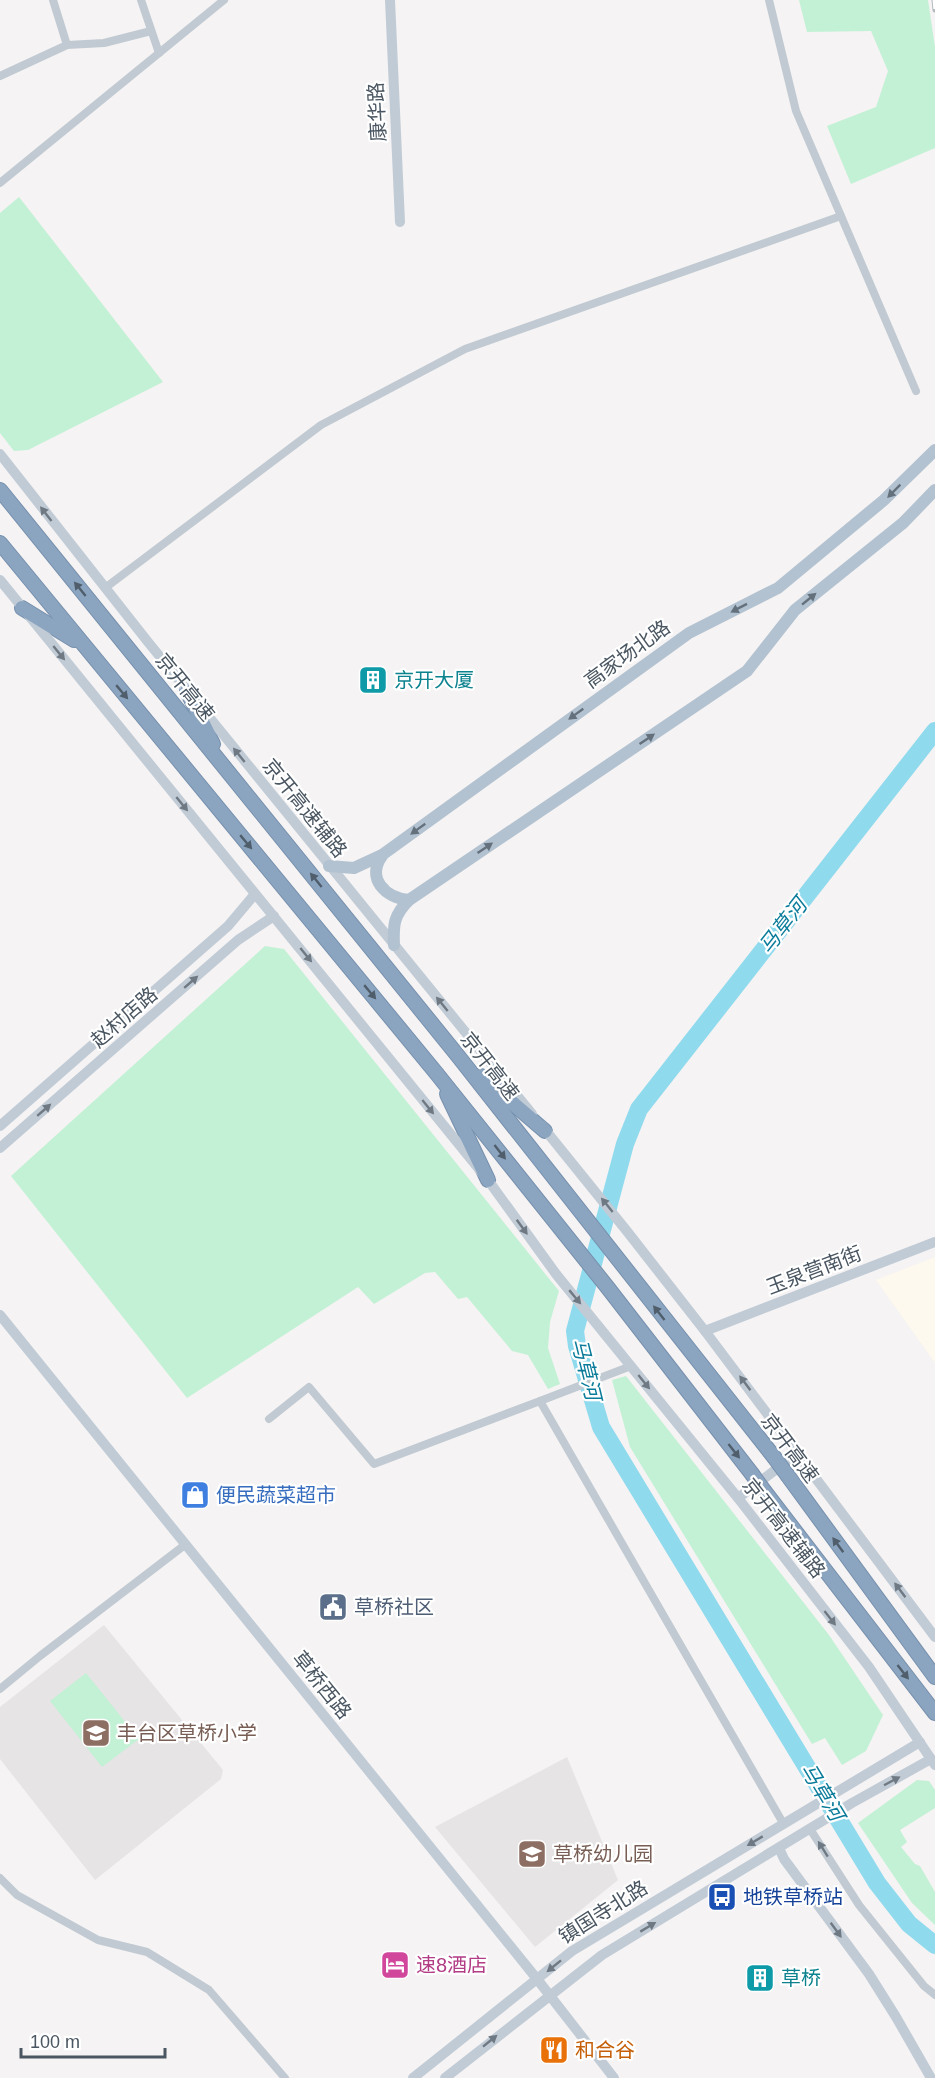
<svg xmlns="http://www.w3.org/2000/svg" width="935" height="2078" font-family="Arial,'Noto Sans SC',sans-serif">
<style>
.commercial{fill:#fdf9ef}
.education{fill:#e6e4e5}
.green{fill:#c3f1d5}
.lines{fill:none;stroke-linecap:round;stroke-linejoin:round}
.river{stroke:#90daee;stroke-width:18}
.highway-casing{stroke:#7690ad;stroke-width:16}
.street{stroke:#c1cad2;stroke-width:8}
.secondary{stroke:#c1cbd6;stroke-width:10}
.primary{stroke:#b3c2d1;stroke-width:12}
.highway{stroke:#8ba5c1;stroke-width:14}
.rail-casing{stroke:#b5b8bd;stroke-width:5}
.rail{stroke:#fff;stroke-width:3;stroke-dasharray:9;stroke-linecap:butt}
.highway-bridge-casing{stroke:#7690ad;stroke-width:16;stroke-linecap:butt}
.highway-bridge{stroke:#8ba5c1;stroke-width:14}
.oneway{fill:#64717d}
.oneway2{fill:#6e7984}
.oneway3{fill:#505e6b}
.oneway4{fill:#6e7983}
.labels{text-anchor:middle;stroke-width:4.5;stroke-linejoin:round;paint-order:stroke}
.street-label{font-size:20px;fill:#4a5661;stroke:#fff}
.culture-label{font-size:20px;fill:#0d838f;stroke:#fff;text-anchor:start}
.shop-label{font-size:20px;fill:#366cbe;stroke:#fff;text-anchor:start}
.service-label{font-size:20px;fill:#4e5e75;stroke:#fff;text-anchor:start}
.education-label{font-size:20px;fill:#785e54;stroke:#fff;text-anchor:start}
.transit-label{font-size:20px;fill:#164399;stroke:#fff;text-anchor:start}
.hotel-label{font-size:20px;fill:#b23c85;stroke:#fff;text-anchor:start}
.food-label{font-size:20px;fill:#c56008;stroke:#fff;text-anchor:start}
.water-label{font-size:21px;font-style:italic;fill:#0c7c9b;stroke:#fff}
</style>
<rect width="100%" height="100%" fill="#f5f3f3"/>
<path class="commercial" d="M935,1257V1363L876,1280Z"/>
<g class="education">
<path d="M104,1625L223,1770L221,1779L95,1880L0,1759V1707Z"/>
<path d="M567,1757L618,1880L535,1947L435,1827Z"/>
</g>
<g class="green">
<path d="M799,0H928L935,47V148L851,184L827,126L876,107L888,71L871,31L807,32Z"/>
<path d="M19,197L163,382L28,450L14,451L0,433V213Z"/>
<path d="M265,946L284,949L559,1291L550,1322L548,1348L560,1384L548,1389L528,1355L512,1351L467,1297L458,1299L435,1272L425,1273L374,1304L358,1287L187,1398L11,1176Z"/>
<path d="M626,1376L829,1635L883,1715L866,1751L842,1765L825,1738L812,1744L630,1447L612,1380Z"/>
<path d="M86,1673L139,1739L102,1767L50,1701Z"/>
<path d="M917,1780L929,1781L935,1790V1808L900,1830L907,1842L901,1847L915,1864L920,1866L935,1892V1925L912,1903L858,1823Z"/>
</g>
<g class="lines">
<path class="river" d="M935,731L639,1109L625,1144L575,1331L577,1346L601,1427L877,1883L909,1924L935,1945"/>
<g class="highway-casing">
<g id="highway">
<path d="M0,490L458,1056L774,1457"/>
<path d="M0,543L437,1074L608,1288L752,1474"/>
<path d="M22,608L74,640"/>
<path d="M187,691L213,744"/>
<path d="M481,1076L545,1131"/>
<path d="M447,1094L488,1180"/>
<path d="M788,1476L935,1677"/>
<path d="M765,1492L935,1713"/>
</g>
</g>
<g class="street">
<path d="M53,0L67,45"/>
<path d="M141,0L159,53"/>
<path d="M769,0L796,111L916,391"/>
<path d="M0,76L67,45L104,43L151,31"/>
<path d="M0,183L224,0"/>
<path d="M105,588L321,425L465,349L841,216"/>
<path d="M631,1366L540,1401L783,1823"/>
<path d="M269,1419L309,1387L374,1464L540,1401"/>
<path d="M0,1689L40,1656L186,1544"/>
<path d="M810,1829L859,1905L924,1986L935,1995"/>
<path d="M0,1878L17,1895L98,1940L147,1952L209,1990L285,2078"/>
</g>
<g class="secondary">
<path d="M390,0L400,222"/>
<path d="M0,454L148,642L532,1114"/>
<path d="M0,580L488,1180L556,1274L738,1498L869,1667L935,1765"/>
<path d="M0,1126L228,926L255,894"/>
<path d="M542,1126L626,1230L705,1331L935,1637"/>
<path d="M0,1148L238,940L274,916"/>
<path d="M0,1315L537,1979L614,2078"/>
<path d="M705,1331L935,1242"/>
<path d="M738,1498L798,1453"/>
<path d="M779,1848L784,1859L869,1974L896,2017L931,2078"/>
<path d="M413,2078L572,1951L920,1742"/>
<path d="M445,2078L602,1955L852,1803L931,1759"/>
</g>
<g class="primary">
<path d="M382,856C366,878 385,898 409,900"/>
<path d="M329,866L354,868L382,855L689,633L778,588L884,500L935,450"/>
<path d="M394,945C393,924 394,915 409,900L747,671L795,610L903,523L935,490"/>
</g>
<use href="#highway" class="highway"/>
<g class="rail-casing">
<path id="rail" d="M934,0L935,10"/>
</g>
<use href="#rail" class="rail"/>
<g class="highway-bridge-casing">
<g id="highway-bridge">
<path d="M774,1457L788,1476"/>
<path d="M752,1474L765,1492"/>
</g>
</g>
<use href="#highway-bridge" class="highway-bridge"/>
</g>
<defs><path id="oneway-solid" d="M-6-.8H1V-3.2L6.5 0L1 3.2V.8H-6Z" transform="scale(1.5)"/></defs>
<g class="oneway">
<use href="#oneway-solid" transform="translate(894 491) rotate(135)"/>
<use href="#oneway-solid" transform="translate(809 599) rotate(-39)"/>
<use href="#oneway-solid" transform="translate(739 608) rotate(153)"/>
<use href="#oneway-solid" transform="translate(576 714) rotate(144)"/>
<use href="#oneway-solid" transform="translate(647 739) rotate(-34)"/>
<use href="#oneway-solid" transform="translate(418 829) rotate(144)"/>
<use href="#oneway-solid" transform="translate(485 848) rotate(-34)"/>
</g>
<g class="oneway2">
<use href="#oneway-solid" transform="translate(46 514) rotate(-128)"/>
<use href="#oneway-solid" transform="translate(59 653) rotate(51)"/>
<use href="#oneway-solid" transform="translate(239 755) rotate(-129)"/>
<use href="#oneway-solid" transform="translate(182 804) rotate(51)"/>
<use href="#oneway-solid" transform="translate(306 955) rotate(51)"/>
<use href="#oneway-solid" transform="translate(191 982) rotate(-41)"/>
<use href="#oneway-solid" transform="translate(442 1004) rotate(-129)"/>
<use href="#oneway-solid" transform="translate(428 1107) rotate(51)"/>
<use href="#oneway-solid" transform="translate(44 1110) rotate(-41)"/>
<use href="#oneway-solid" transform="translate(607 1205) rotate(-129)"/>
<use href="#oneway-solid" transform="translate(522 1227) rotate(54)"/>
<use href="#oneway-solid" transform="translate(575 1297) rotate(50)"/>
<use href="#oneway-solid" transform="translate(644 1382) rotate(51)"/>
<use href="#oneway-solid" transform="translate(745 1383) rotate(-127)"/>
<use href="#oneway-solid" transform="translate(900 1590) rotate(-127)"/>
<use href="#oneway-solid" transform="translate(830 1618) rotate(52)"/>
<use href="#oneway-solid" transform="translate(892 1781) rotate(-28)"/>
<use href="#oneway-solid" transform="translate(755 1841) rotate(149)"/>
<use href="#oneway-solid" transform="translate(648 1927) rotate(-31)"/>
<use href="#oneway-solid" transform="translate(836 1930) rotate(54)"/>
<use href="#oneway-solid" transform="translate(554 1966) rotate(141)"/>
<use href="#oneway-solid" transform="translate(490 2041) rotate(-39)"/>
</g>
<g class="oneway3">
<use href="#oneway-solid" transform="translate(80 589) rotate(-129)"/>
<use href="#oneway-solid" transform="translate(122 692) rotate(50)"/>
<use href="#oneway-solid" transform="translate(246 842) rotate(50)"/>
<use href="#oneway-solid" transform="translate(316 880) rotate(-129)"/>
<use href="#oneway-solid" transform="translate(370 992) rotate(50)"/>
<use href="#oneway-solid" transform="translate(500 1152) rotate(52)"/>
<use href="#oneway-solid" transform="translate(659 1313) rotate(-128)"/>
<use href="#oneway-solid" transform="translate(734 1451) rotate(52)"/>
<use href="#oneway-solid" transform="translate(838 1545) rotate(-126)"/>
<use href="#oneway-solid" transform="translate(903 1672) rotate(52)"/>
</g>
<use class="oneway4" href="#oneway-solid" transform="translate(823 1849) rotate(-122)"/>
<defs>
<g id="building-square" transform="scale(1.5)"><rect x="-9" y="-9" width="18" height="18" rx="4" fill="#0f9aa8" stroke="#fff"/><path d="M-4-6H4V6H1V3H-1V6H-4ZM-2.5-4.3h1.7v1.8h-1.7ZM.8-4.3h1.7v1.8H.8ZM-2.5-1h1.7V.8h-1.7ZM.8-1h1.7V.8H.8Z" fill="#fff"/></g>
<g id="shop-square" transform="scale(1.5)"><rect x="-9" y="-9" width="18" height="18" rx="4" fill="#3f7fe0" stroke="#fff"/><path d="M-5-2.5h2.3a2.7 3.5 0 0 1 5.4 0H5L5.5 6h-11ZM-1.5-2.5h3a1.5 2.3 0 0 0-3 0Z" fill="#fff"/></g>
<g id="civic-square" transform="scale(1.5)"><rect x="-9" y="-9" width="18" height="18" rx="4" fill="#5c6f8a" stroke="#fff"/><path d="M-.6-6.5H3V-4.5H.6V-3L4-1V1h2V6H-6V1h2V-1L-.6-3ZM-1.2 2.5V6h2.4V2.5Z" fill="#fff"/></g>
<g id="school-square" transform="scale(1.5)"><rect x="-9" y="-9" width="18" height="18" rx="4" fill="#8d6e63" stroke="#fff"/><path d="M0-5L7-2L0 1L-7-2ZM-4 1L0 2.5L4 1V4Q0 6-4 4Z" fill="#fff"/></g>
<g id="bus-square" transform="scale(1.5)"><rect x="-9" y="-9" width="18" height="18" rx="4" fill="#1a4fb4" stroke="#fff"/><path d="M-5-6H5V4H4V6H2V4H-2V6H-4V4H-5ZM-3.5-4V0h7V-4ZM-3.5 1.2v1.5H-2V1.2ZM2 1.2v1.5H3.5V1.2Z" fill="#fff"/></g>
<g id="hotel-square" transform="scale(1.5)"><rect x="-9" y="-9" width="18" height="18" rx="4" fill="#d1479c" stroke="#fff"/><path d="M-6-4.5h1.5V1H6V5H4.5V3h-9V5H-6ZM-4 0a1.8 1.8 0 1 1 3.6 0ZM.5 0V-2.5h3Q6-2.5 6 0Z" fill="#fff"/></g>
<g id="restaurant-square" transform="scale(1.5)"><rect x="-9" y="-9" width="18" height="18" rx="4" fill="#e8710a" stroke="#fff"/><path d="M-5-6h1v4h1v-4h1v4h1v-4h1v5L-1.5 .5V6h-2V.5L-5-1ZM5-6V6H3V1.5H1.5Q1.5-4 5-6Z" fill="#fff"/></g>
</defs>
<g fill-rule="evenodd">
<use href="#building-square" x="373" y="680"/>
<use href="#shop-square" x="195" y="1495"/>
<use href="#civic-square" x="333" y="1607"/>
<use href="#school-square" x="96" y="1733"/>
<use href="#school-square" x="532" y="1854"/>
<use href="#bus-square" x="722" y="1897"/>
<use href="#hotel-square" x="395" y="1965"/>
<use href="#building-square" x="760" y="1978"/>
<use href="#restaurant-square" x="554" y="2050"/>
</g>
<g class="labels">
<g class="street-label">
<text transform="translate(377 112) rotate(-93)" y="7">康华路</text>
<text transform="translate(627 654) rotate(-36)" y="7">高家场北路</text>
<text transform="translate(185 687) rotate(51)" y="7">京开高速</text>
<text transform="translate(305 808) rotate(51)" y="7">京开高速辅路</text>
<text transform="translate(124 1017) rotate(-41)" y="7">赵村店路</text>
<text transform="translate(490 1066) rotate(52)" y="7">京开高速</text>
<text transform="translate(814 1270) rotate(-21)" y="7">玉泉营南街</text>
<text transform="translate(790 1448) rotate(53)" y="7">京开高速</text>
<text transform="translate(784 1528) rotate(52)" y="7">京开高速辅路</text>
<text transform="translate(322 1685) rotate(51)" y="7">草桥西路</text>
<text transform="translate(603 1912) rotate(-32)" y="7">镇国寺北路</text>
</g>
<g class="culture-label">
<text x="394" y="687">京开大厦</text>
<text x="781" y="1985">草桥</text>
</g>
<g class="shop-label">
<text x="216" y="1502">便民蔬菜超市</text>
</g>
<g class="service-label">
<text x="354" y="1614">草桥社区</text>
</g>
<g class="education-label">
<text x="117" y="1740">丰台区草桥小学</text>
<text x="553" y="1861">草桥幼儿园</text>
</g>
<g class="transit-label">
<text x="743" y="1904">地铁草桥站</text>
</g>
<g class="hotel-label">
<text x="416" y="1972">速8酒店</text>
</g>
<g class="food-label">
<text x="575" y="2057">和合谷</text>
</g>
<g class="water-label">
<text transform="translate(783 926) rotate(-52)" y="7">马草河</text>
<text transform="translate(586 1369) rotate(76)" y="7">马草河</text>
<text transform="translate(822 1792) rotate(59)" y="7">马草河</text>
</g>
</g>
<path d="M21 2048v9h144v-9" fill="none" stroke="#4a5661" stroke-width="3"/>
<text x="30" y="2048" font-size="18" fill="#4a5661" stroke="#ffffff" stroke-width="4.5" paint-order="stroke">100 m</text>
</svg>
